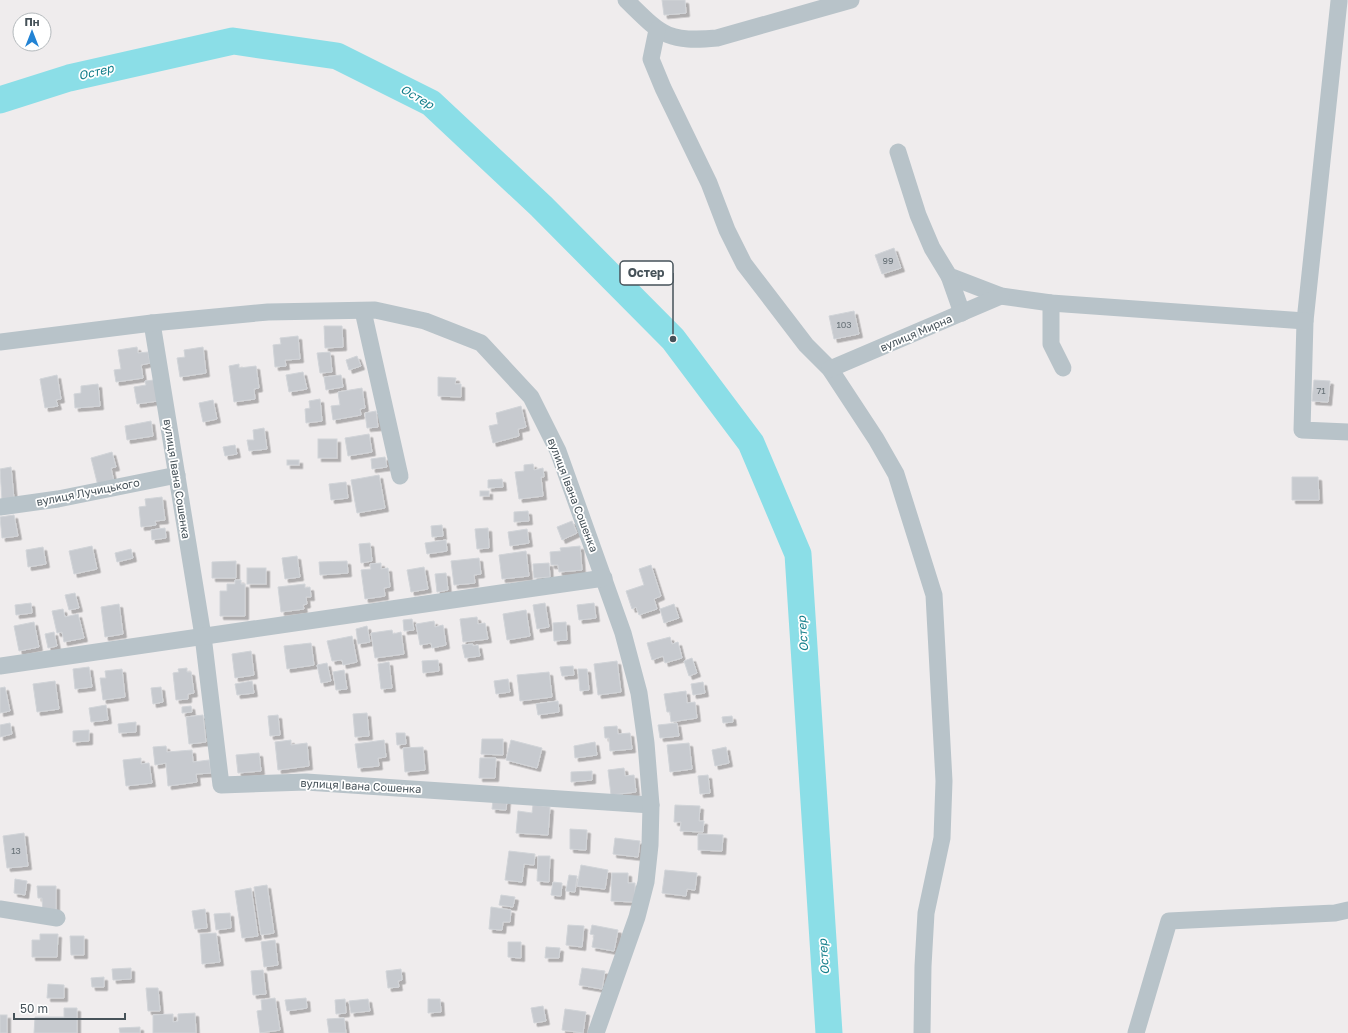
<svg xmlns="http://www.w3.org/2000/svg" width="1348" height="1033" font-family="'Golos Text',sans-serif">
<style>
.lines{fill:none;stroke-linecap:round;stroke-linejoin:round}
.river{stroke:#8bdee7;stroke-width:27}
.building{fill:#c7cacf;stroke:#d1d4d8;filter:url(#shadow)}
.minor{stroke:#b8c3c9;stroke-width:17}
.labels{text-anchor:middle;stroke-width:3.5;stroke-linejoin:round;paint-order:stroke}
.number-label{font-size:9px;fill:#667076}
.street-label{font-size:11px;fill:#465259;stroke:#fff}
.water-label{font-size:12px;font-style:italic;fill:#137e8a;stroke:#fff}
.leader{fill:none;stroke:#465259;stroke-width:1.5}
.callout-dot{fill:#465259;stroke:#fff;stroke-width:1.5}
.callout{fill:#fff;stroke:#465259;stroke-width:1.5}
.callout-label{font-size:12px;text-anchor:middle;font-weight:bold;fill:#465259}
</style>
<defs>
<filter id="shadow"><feDropShadow dx="3.5" dy="3.5" stdDeviation="0" flood-color="#0004"/></filter>
</defs>
<rect width="100%" height="100%" fill="#efeced"/>
<g class="lines">
<path class="river" d="M0,100L69,78L233,41L337,56L431,103L541,206L673,339L751,443L798,554L829,1033"/>
</g>
<g class="building">
<path d="M662,0H685L686,13L664,15Z"/>
<path d="M894,248L901,268L882,274L875,255Z"/>
<path d="M854,311L859,334L834,339L829,316Z"/>
<path d="M324,326H342L343,347L325,348Z"/>
<path d="M298,336L300,359L285,360L286,366L275,367L273,345L281,344L280,338Z"/>
<path d="M137,347L138,353L148,352L150,363L141,365L143,378L116,382L114,370L121,369L118,350Z"/>
<path d="M203,347L206,373L180,377L177,358L185,357L184,350Z"/>
<path d="M330,352L332,372L320,373L317,353Z"/>
<path d="M357,356L361,366L349,370L346,360Z"/>
<path d="M239,364V368L256,366L259,388L254,389L255,399L234,402L229,366Z"/>
<path d="M303,372L307,389L289,392L286,375Z"/>
<path d="M57,375L61,399L56,400L58,406L45,408L40,379Z"/>
<path d="M341,375L343,387L326,390L324,377Z"/>
<path d="M438,377L456,378L455,384H461V397L438,396Z"/>
<path d="M154,380L158,401L137,404L134,387L146,385L145,381Z"/>
<path d="M1314,380L1330,381L1328,402L1312,401Z"/>
<path d="M98,384L100,406L75,408L74,394L81,393V386Z"/>
<path d="M362,388L365,408L360,409L361,415L333,420L331,406L340,405L338,392Z"/>
<path d="M320,399L322,421L306,423L305,409L310,408L309,401Z"/>
<path d="M213,400L217,419L203,422L199,403Z"/>
<path d="M521,406L526,427L518,429L519,436L493,443L489,426L498,424L496,413Z"/>
<path d="M376,411L378,427L367,428L365,413Z"/>
<path d="M151,421L153,436L127,440L125,426Z"/>
<path d="M264,428L267,449L249,451L247,440H254L253,430Z"/>
<path d="M369,434L372,452L348,456L345,438Z"/>
<rect x="318" y="439" width="19" height="19"/>
<path d="M235,445L237,454L225,456L223,447Z"/>
<path d="M112,452L116,467L111,468L114,482L98,486L91,458Z"/>
<path d="M385,457L387,467L372,469L371,459Z"/>
<rect x="287" y="460" width="12" height="5"/>
<path d="M533,464L534,470L543,468L544,477H541L543,496L519,499L515,472L524,471V465Z"/>
<path d="M11,467L14,499L2,501L0,469Z"/>
<path d="M379,475L385,508L357,513L351,480Z"/>
<path d="M1292,477H1318L1319,500H1292Z"/>
<path d="M502,479L503,487L488,488V480Z"/>
<path d="M346,482L348,498L331,500L329,484Z"/>
<rect x="480" y="491" width="9" height="5"/>
<path d="M162,497L165,520L155,521L156,525L141,527L139,507L146,506L145,499Z"/>
<path d="M528,511L529,521L514,522V512Z"/>
<path d="M14,515L18,536L2,538L0,517Z"/>
<path d="M572,521L577,533L562,540L557,527Z"/>
<path d="M442,525L443,536L432,537L431,526Z"/>
<path d="M165,528L166,538L152,540L151,530Z"/>
<path d="M488,528L489,548L477,549L475,529Z"/>
<path d="M527,529L529,543L510,546L508,532Z"/>
<path d="M446,540L447,551L427,554L425,543Z"/>
<path d="M370,543L372,561L361,563L359,544Z"/>
<path d="M92,546L97,569L74,574L69,551Z"/>
<path d="M580,546L582,570L559,572L558,565H551L550,552L561,551L560,548Z"/>
<path d="M43,547L46,564L28,567L26,550Z"/>
<path d="M131,549L133,558L117,562L115,553Z"/>
<path d="M526,551L529,576L502,579L499,555Z"/>
<path d="M297,556L300,577L285,579L282,558Z"/>
<path d="M479,558L481,574L474,575L475,583L454,585L451,561Z"/>
<path d="M236,561V578H212V562Z"/>
<path d="M347,561L348,573L320,575L319,562Z"/>
<path d="M381,563V569L388,568L390,587L384,588L385,596L365,599L361,570L371,569L370,564Z"/>
<path d="M549,563L550,577L534,578L533,564Z"/>
<path d="M651,565L661,596L654,599L657,609L639,615L636,607L632,609L626,591L644,585L639,569Z"/>
<path d="M424,567L428,589L411,592L407,570Z"/>
<rect x="247" y="568" width="19" height="16"/>
<path d="M446,573L448,590L437,592L435,574Z"/>
<path d="M235,580H241V584H245V616H220V591H227V584H235Z"/>
<path d="M305,584V588L310,587L311,597H306L307,604L303,605L304,609L281,612L278,587Z"/>
<path d="M75,593L79,608L69,610L65,595Z"/>
<path d="M31,603L32,613L16,615L15,605Z"/>
<path d="M545,603L549,627L537,629L533,605Z"/>
<path d="M594,603L596,618L579,620L577,605Z"/>
<path d="M119,604L123,634L105,637L101,607Z"/>
<path d="M674,604L679,618L664,623L660,609Z"/>
<path d="M63,609L65,617L78,614L84,638L64,642L62,632L57,633L52,611Z"/>
<path d="M526,610L530,636L507,640L503,614Z"/>
<path d="M477,617L478,624L485,623L488,639L463,642L460,619Z"/>
<path d="M412,619L414,630L404,631L403,620Z"/>
<path d="M434,621L435,627L443,625L446,645L432,648L431,643L420,645L416,624Z"/>
<path d="M34,622L39,647L19,651L14,626Z"/>
<path d="M566,622L567,640L554,641L553,623Z"/>
<path d="M367,626L370,642L358,644L356,629Z"/>
<path d="M392,630L393,634L401,632L404,654L375,658L371,633Z"/>
<path d="M54,632L57,646L48,648L45,634Z"/>
<path d="M352,636L357,662L343,665L342,660L332,661L327,641Z"/>
<path d="M670,637L672,644L678,642L682,658L665,663L663,656L652,660L647,643Z"/>
<path d="M311,643L314,665L287,669L284,646Z"/>
<path d="M473,644V646L478,645L480,656L465,658L462,645Z"/>
<path d="M251,651L254,675L235,678L232,654Z"/>
<path d="M692,658L697,673L689,676L684,661Z"/>
<path d="M438,660L439,671L423,673L422,661Z"/>
<path d="M617,661L621,692L598,695L594,664Z"/>
<path d="M389,662L392,688L381,689L378,664Z"/>
<path d="M327,663L331,681L321,683L317,665Z"/>
<path d="M573,666L574,675L562,676L560,667Z"/>
<path d="M89,667L92,687L75,689L73,669Z"/>
<path d="M187,668V672H191L194,693L188,694V699L176,700L173,673L179,672L178,669Z"/>
<path d="M122,669L125,697L103,700L100,678H106L105,671Z"/>
<path d="M578,669H587L589,690L580,691Z"/>
<path d="M344,670L347,689L336,690L333,672Z"/>
<path d="M549,672L552,697L520,701L517,675Z"/>
<path d="M508,679L510,692L496,694L494,681Z"/>
<path d="M55,681L59,709L37,712L33,684Z"/>
<path d="M252,681L254,693L237,695L235,684Z"/>
<path d="M703,682L705,693L693,695L691,684Z"/>
<path d="M5,687L10,711L0,713V688Z"/>
<path d="M161,687L163,702L153,704L151,688Z"/>
<path d="M686,691L687,703L695,702L697,718L671,722L670,712H667L664,694Z"/>
<path d="M558,701L559,712L538,715L536,704Z"/>
<path d="M106,705L108,720L91,722L89,708Z"/>
<path d="M191,706L192,712L182,713V707Z"/>
<path d="M367,713L369,736L355,737L353,714Z"/>
<path d="M203,715L206,742L189,744L186,717Z"/>
<path d="M278,715L280,735L270,736L268,716Z"/>
<path d="M732,716L733,722L723,723L722,717Z"/>
<path d="M136,722V732L119,733L118,724Z"/>
<path d="M10,723L12,734L0,737V725Z"/>
<path d="M677,723L679,736L660,738L658,725Z"/>
<path d="M617,726L618,734L630,733L632,749L610,751L609,738H605L604,727Z"/>
<path d="M89,730V741L73,742V731Z"/>
<path d="M396,733H405L406,744L397,745Z"/>
<path d="M482,739H503V755L481,754Z"/>
<path d="M291,740V745L307,743L309,766L278,770L275,742Z"/>
<path d="M384,740L386,757L378,758L379,766L358,768L355,744Z"/>
<path d="M511,740L542,748L537,768L506,760Z"/>
<path d="M595,742L597,755L575,758L574,746Z"/>
<path d="M689,743L692,769L670,772L667,745Z"/>
<path d="M166,746L167,752L192,750L193,762L209,760L211,773L196,774L197,782L168,786L166,763L155,765L153,747Z"/>
<path d="M423,747L425,770L405,772L403,748Z"/>
<path d="M726,747L729,763L715,766L712,750Z"/>
<path d="M259,753L261,771L238,773L236,755Z"/>
<path d="M141,758V764L149,763L152,783L126,786L123,760Z"/>
<path d="M480,758H496L495,778H479Z"/>
<path d="M624,768L625,776L634,775L636,792L611,795L608,770Z"/>
<path d="M592,771V780L571,782V772Z"/>
<path d="M708,775L710,793L700,794L698,776Z"/>
<path d="M493,799L507,800L506,810L492,809Z"/>
<path d="M533,805L550,807L548,835L516,833L518,811L532,813Z"/>
<path d="M675,805L700,806L699,821H704L703,832L680,831L681,822H674Z"/>
<path d="M570,829L587,830L586,850L570,849Z"/>
<path d="M24,833L28,866L7,868L3,836Z"/>
<path d="M698,834L723,835L722,851L698,850Z"/>
<path d="M615,838L640,841L638,857L613,854Z"/>
<path d="M509,851L535,854L534,865L524,864L522,882L505,880Z"/>
<path d="M538,856H550L549,882L537,881Z"/>
<path d="M581,865L608,870L605,889L577,886Z"/>
<path d="M665,870L697,873L695,890L687,889L686,896L662,893Z"/>
<path d="M612,873H628V883H635V902L611,901Z"/>
<path d="M569,875L577,876L575,892L566,891Z"/>
<path d="M15,879L27,881L25,895L14,893Z"/>
<path d="M553,882L562,883L561,896L551,895Z"/>
<path d="M267,885L274,933L261,935L254,887Z"/>
<path d="M37,886H56V913H43L42,898H38Z"/>
<path d="M251,888L258,936L242,938L235,891Z"/>
<path d="M501,895L515,897L513,907L499,905Z"/>
<path d="M491,907L511,910L510,922H503L502,930L489,929Z"/>
<path d="M205,909L207,928L195,929L192,911Z"/>
<path d="M230,913L231,928L216,930L214,914Z"/>
<path d="M568,925L584,926L582,947L566,945Z"/>
<path d="M592,925L618,930L614,951L592,947L594,935L590,934Z"/>
<path d="M216,933L220,962L202,964L200,934Z"/>
<path d="M40,934H58L57,957H32V940H40Z"/>
<path d="M70,936H84V955H71Z"/>
<path d="M275,940L278,965L264,967L261,942Z"/>
<path d="M508,942H521V958L508,957Z"/>
<path d="M546,947L560,948L559,958H545Z"/>
<path d="M131,968V979L113,980L112,969Z"/>
<path d="M582,968L605,971L602,989L579,985Z"/>
<path d="M401,969L402,980L398,981L399,987L388,988L386,971Z"/>
<path d="M263,970L266,994L253,995L251,971Z"/>
<path d="M104,977V987H92L91,978Z"/>
<path d="M48,984L64,985V998H47Z"/>
<path d="M146,988H158L160,1011H148Z"/>
<path d="M275,998L280,1030L260,1033L257,1011L262,1010L261,1000Z"/>
<path d="M306,998L307,1008L287,1011L285,1000Z"/>
<path d="M345,999L346,1013L336,1014L335,1000Z"/>
<path d="M368,999L370,1011L351,1013L349,1001Z"/>
<path d="M428,999H440L441,1012L428,1013Z"/>
<path d="M543,1006L546,1021L534,1023L531,1008Z"/>
<path d="M64,1008H77V1033H34L35,1017H64Z"/>
<path d="M565,1009L586,1012L583,1033L562,1030Z"/>
<path d="M195,1013L196,1033H153V1015L173,1014V1022L178,1021V1014Z"/>
<rect x="0" y="1015" width="7" height="18"/>
<path d="M344,1018L346,1033H329L327,1019Z"/>
<path d="M140,1027V1033H120L119,1028Z"/>
</g>
<g class="lines">
<g class="minor">
<path d="M626,0C661,34 666,43 717,38L851,0"/>
<path d="M1339,1L1305,321L1302,430L1348,432"/>
<path d="M657,30L651,59L663,88L709,183L727,230L744,264L806,345L830,369L876,439L896,474L934,595L944,781L942,838L926,913L923,966L922,1033"/>
<path d="M898,152L918,215L932,248L949,276L1001,296L1051,303L1305,321"/>
<path d="M949,276L962,313"/>
<path d="M1051,303V344L1063,368"/>
<path d="M363,311L400,476"/>
<path d="M152,323L203,636L221,785L306,782L651,805"/>
<path d="M0,342L152,323L268,312L375,310L425,321L481,343L531,397L558,451L623,633L639,693L646,743L651,805L650,845L646,882L637,917L596,1033"/>
<path d="M830,369L1001,296"/>
<path d="M0,507L58,499L177,475"/>
<path d="M0,666L604,578"/>
<path d="M0,909L57,918"/>
<path d="M1136,1033L1169,921L1335,913L1348,910"/>
</g>
</g>
<g class="labels">
<g class="number-label">
<text x="888" y="264">99</text>
<text x="844" y="328">103</text>
<text x="1321" y="394">71</text>
<text x="16" y="854">13</text>
</g>
<g class="street-label">
<text transform="translate(916 333) rotate(-23)" y="4">вулиця Мирна</text>
<text transform="translate(177 479) rotate(81)" y="4">вулиця Івана Сошенка</text>
<text transform="translate(88 492) rotate(-11)" y="4">вулиця Лучицького</text>
<text transform="translate(573 495) rotate(69)" y="4">вулиця Івана Сошенка</text>
<text transform="translate(361 786) rotate(3)" y="4">вулиця Івана Сошенка</text>
</g>
<g class="water-label">
<text transform="translate(96 72) rotate(-13)" y="4">Остер</text>
<text transform="translate(417 97) rotate(30)" y="4">Остер</text>
<text transform="translate(803 634) rotate(-94)" y="4">Остер</text>
<text transform="translate(824 957) rotate(-94)" y="4">Остер</text>
</g>
</g>
<path class="leader" d="M673 339L673 273"/>
<circle class="callout-dot" cx="673" cy="339" r="4"/>
<rect class="callout" x="620" y="261" width="53" height="24" rx="4"/>
<g class="callout-label">
<text x="646" y="277">Остер</text>
</g>
<g transform="translate(32 32)"><circle r="19" fill="#ffffff" stroke="#b5babd"/>
<path d="M0-3L7 15L0 10L-7 15Z" fill="#2283d4"/>
<text y="-6" font-size="11" font-weight="bold" text-anchor="middle" fill="#465259">Пн</text>
</g>
<path d="M14 1013v6h111v-6" fill="none" stroke="#465259" stroke-width="2"/>
<text x="20" y="1013" font-size="12" fill="#465259" stroke="#ffffff" stroke-width="3" paint-order="stroke">50 m</text>
</svg>
